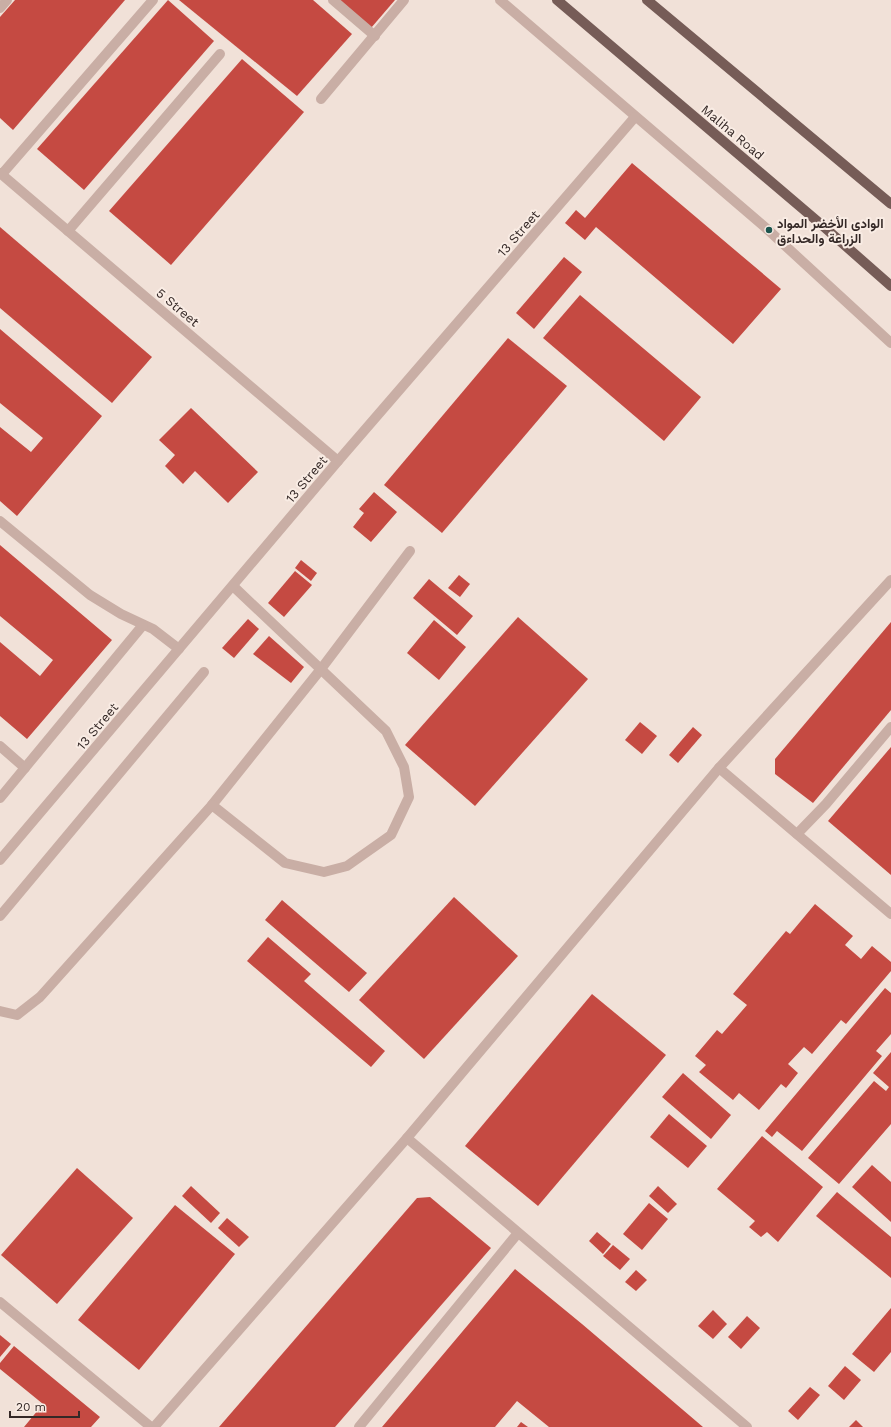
<svg xmlns="http://www.w3.org/2000/svg" width="891" height="1427" font-family="'Work Sans',Vazirmatn,sans-serif">
<style>
.building{fill:#c54a42}
.lines{fill:none;stroke-linecap:round;stroke-linejoin:round}
.service{stroke:#c9aea5;stroke-width:10}
.minor{stroke:#c9aea5;stroke-width:10}
.primary{stroke:#765c57;stroke-width:10}
.poi-dot{fill:#1c554e;stroke:#f9ece4;stroke-width:1.5}
.labels{text-anchor:middle;stroke-width:4;stroke-linejoin:round;paint-order:stroke}
.street-label{font-size:13px;fill:#342826;stroke:#f9ece4}
.poi-label{font-size:13px;font-weight:bold;fill:#342826;stroke:#f9ece4;text-anchor:start}
</style>
<rect width="100%" height="100%" fill="#f1e1d8"/>
<g class="building">
<path d="M15,0H125L13,130L0,118V17Z"/>
<path d="M168,0L214,41L84,190L37,149Z"/>
<path d="M179,0H313L352,34L297,96Z"/>
<path d="M337,0H395L371,28Z"/>
<path d="M242,59L304,112L171,265L109,211Z"/>
<path d="M632,163L781,289L733,344L596,227L585,240L565,223L576,210L585,218Z"/>
<path d="M0,227L152,357L112,403L0,308Z"/>
<path d="M564,257L582,272L534,329L516,313Z"/>
<path d="M580,295L701,397L664,441L543,338Z"/>
<path d="M0,329L102,416L17,516L0,501V427L31,452L43,438L0,403Z"/>
<path d="M508,338L567,386L442,533L384,485Z"/>
<path d="M191,408L258,472L228,503L195,471L183,484L165,466L175,455L159,440Z"/>
<path d="M374,492L397,512L371,542L353,527L364,513L359,509Z"/>
<path d="M0,545L112,640L27,739L0,716V642L40,676L53,660L0,616Z"/>
<path d="M301,560L317,573L311,581L295,568Z"/>
<path d="M295,571L312,585L284,617L268,603Z"/>
<path d="M459,575L470,584L460,597L448,588Z"/>
<path d="M429,579L473,616L457,635L413,598Z"/>
<path d="M518,617L588,679L475,806L405,745Z"/>
<path d="M248,619L259,629L234,658L222,648Z"/>
<path d="M434,620L466,647L439,680L407,653Z"/>
<path d="M891,622V710L813,803L775,774V759Z"/>
<path d="M269,636L304,667L291,683L253,654Z"/>
<path d="M640,722L657,736L642,754L625,740Z"/>
<path d="M693,727L702,735L678,763L669,755Z"/>
<path d="M891,747V875L828,821Z"/>
<path d="M454,897L518,956L424,1059L359,1000Z"/>
<path d="M282,900L367,973L349,992L265,920Z"/>
<path d="M815,904L853,936L845,945L861,959L872,946L891,962V971L846,1024L841,1020L812,1054L804,1047L788,1064L798,1073L786,1088L781,1084L759,1110L739,1093L733,1100L699,1072L706,1065L695,1056L717,1030L722,1034L747,1005L733,994L786,931L790,934Z"/>
<path d="M268,937L311,974L304,981L385,1051L371,1067L247,961Z"/>
<path d="M885,988L891,993V1034L876,1051L882,1056L802,1151L777,1131L772,1137L765,1131Z"/>
<path d="M592,994L666,1055L538,1206L465,1146Z"/>
<path d="M891,1052V1124L839,1184L808,1158L874,1081L886,1091L889,1087L873,1073Z"/>
<path d="M683,1073L731,1115L711,1139L662,1097Z"/>
<path d="M669,1114L707,1146L688,1168L650,1137Z"/>
<path d="M762,1136L823,1187L778,1242L767,1232L761,1237L749,1227L755,1221L717,1189Z"/>
<path d="M872,1165L891,1182V1222L852,1187Z"/>
<path d="M77,1168L133,1218L57,1304L1,1255Z"/>
<path d="M191,1186L220,1213L211,1223L182,1196Z"/>
<path d="M658,1186L677,1204L668,1213L649,1196Z"/>
<path d="M837,1192L891,1237V1278L816,1216Z"/>
<path d="M430,1197L491,1248L335,1427H219L417,1198Z"/>
<path d="M649,1203L668,1219L642,1250L623,1234Z"/>
<path d="M175,1205L235,1254L139,1370L78,1320Z"/>
<path d="M227,1218L249,1237L239,1247L218,1228Z"/>
<path d="M597,1232L611,1244L603,1254L589,1241Z"/>
<path d="M613,1245L630,1259L620,1270L603,1256Z"/>
<path d="M515,1269L582,1324L703,1427H549L517,1401L495,1427H382Z"/>
<path d="M636,1270L647,1280L636,1291L625,1282Z"/>
<path d="M891,1308V1352L874,1372L852,1354Z"/>
<path d="M713,1310L727,1324L713,1339L698,1326Z"/>
<path d="M747,1316L760,1328L741,1349L728,1337Z"/>
<path d="M0,1335L11,1344L0,1357Z"/>
<path d="M14,1346L100,1417L91,1427H24L43,1404L0,1369V1363Z"/>
<path d="M845,1366L861,1380L844,1400L828,1386Z"/>
<path d="M810,1387L820,1395L798,1420L788,1411Z"/>
<path d="M856,1420L863,1427H849Z"/>
<path d="M521,1422L528,1427H517Z"/>
</g>
<g class="lines">
<g class="service">
<path d="M333,0L375,36"/>
<path d="M0,8L7,0"/>
<path d="M321,99L404,0"/>
<path d="M2,174L153,0"/>
<path d="M68,231L220,54"/>
<path d="M719,768L891,914"/>
<path d="M212,805L321,669L410,551"/>
<path d="M797,834L826,804L891,727"/>
<path d="M0,916L204,672"/>
<path d="M0,1011L17,1015L40,997L212,805L285,863L324,872L347,866L391,835L409,797L404,767L386,731L233,586"/>
<path d="M407,1138L747,1427"/>
<path d="M0,1302L151,1427"/>
<path d="M154,1427L407,1138L719,768L891,580"/>
<path d="M359,1427L518,1233"/>
</g>
<g class="minor">
<path d="M500,0L766,228L891,343"/>
<path d="M0,173L338,461"/>
<path d="M0,521L90,595L121,614L153,629L179,649"/>
<path d="M0,746L25,768"/>
<path d="M0,798L143,625"/>
<path d="M0,860L338,461L635,117"/>
</g>
<g class="primary">
<path d="M557,0L823,226L891,286"/>
<path d="M647,0L891,204"/>
</g>
</g>
<circle class="poi-dot" cx="769" cy="230" r="4"/>
<g class="labels">
<g class="street-label">
<text transform="translate(733 132) rotate(40)" y="5">Maliha Road</text>
<text transform="translate(518 233) rotate(-49)" y="5">13 Street</text>
<text transform="translate(178 307) rotate(40)" y="5">5 Street</text>
<text transform="translate(306 479) rotate(-50)" y="5">13 Street</text>
<text transform="translate(97 726) rotate(-50)" y="5">13 Street</text>
</g>
<g class="poi-label">
<text x="777" y="228">الوادى الأخضر المواد<tspan x="777" dy="15">الزراعة والحداءق</tspan></text>
</g>
</g>
<path d="M10 1411v6h69v-6" fill="none" stroke="#342826" stroke-width="2"/>
<text x="16" y="1411" font-size="12" fill="#342826" stroke="#f9ece4" stroke-width="3" paint-order="stroke">20 m</text>
</svg>
